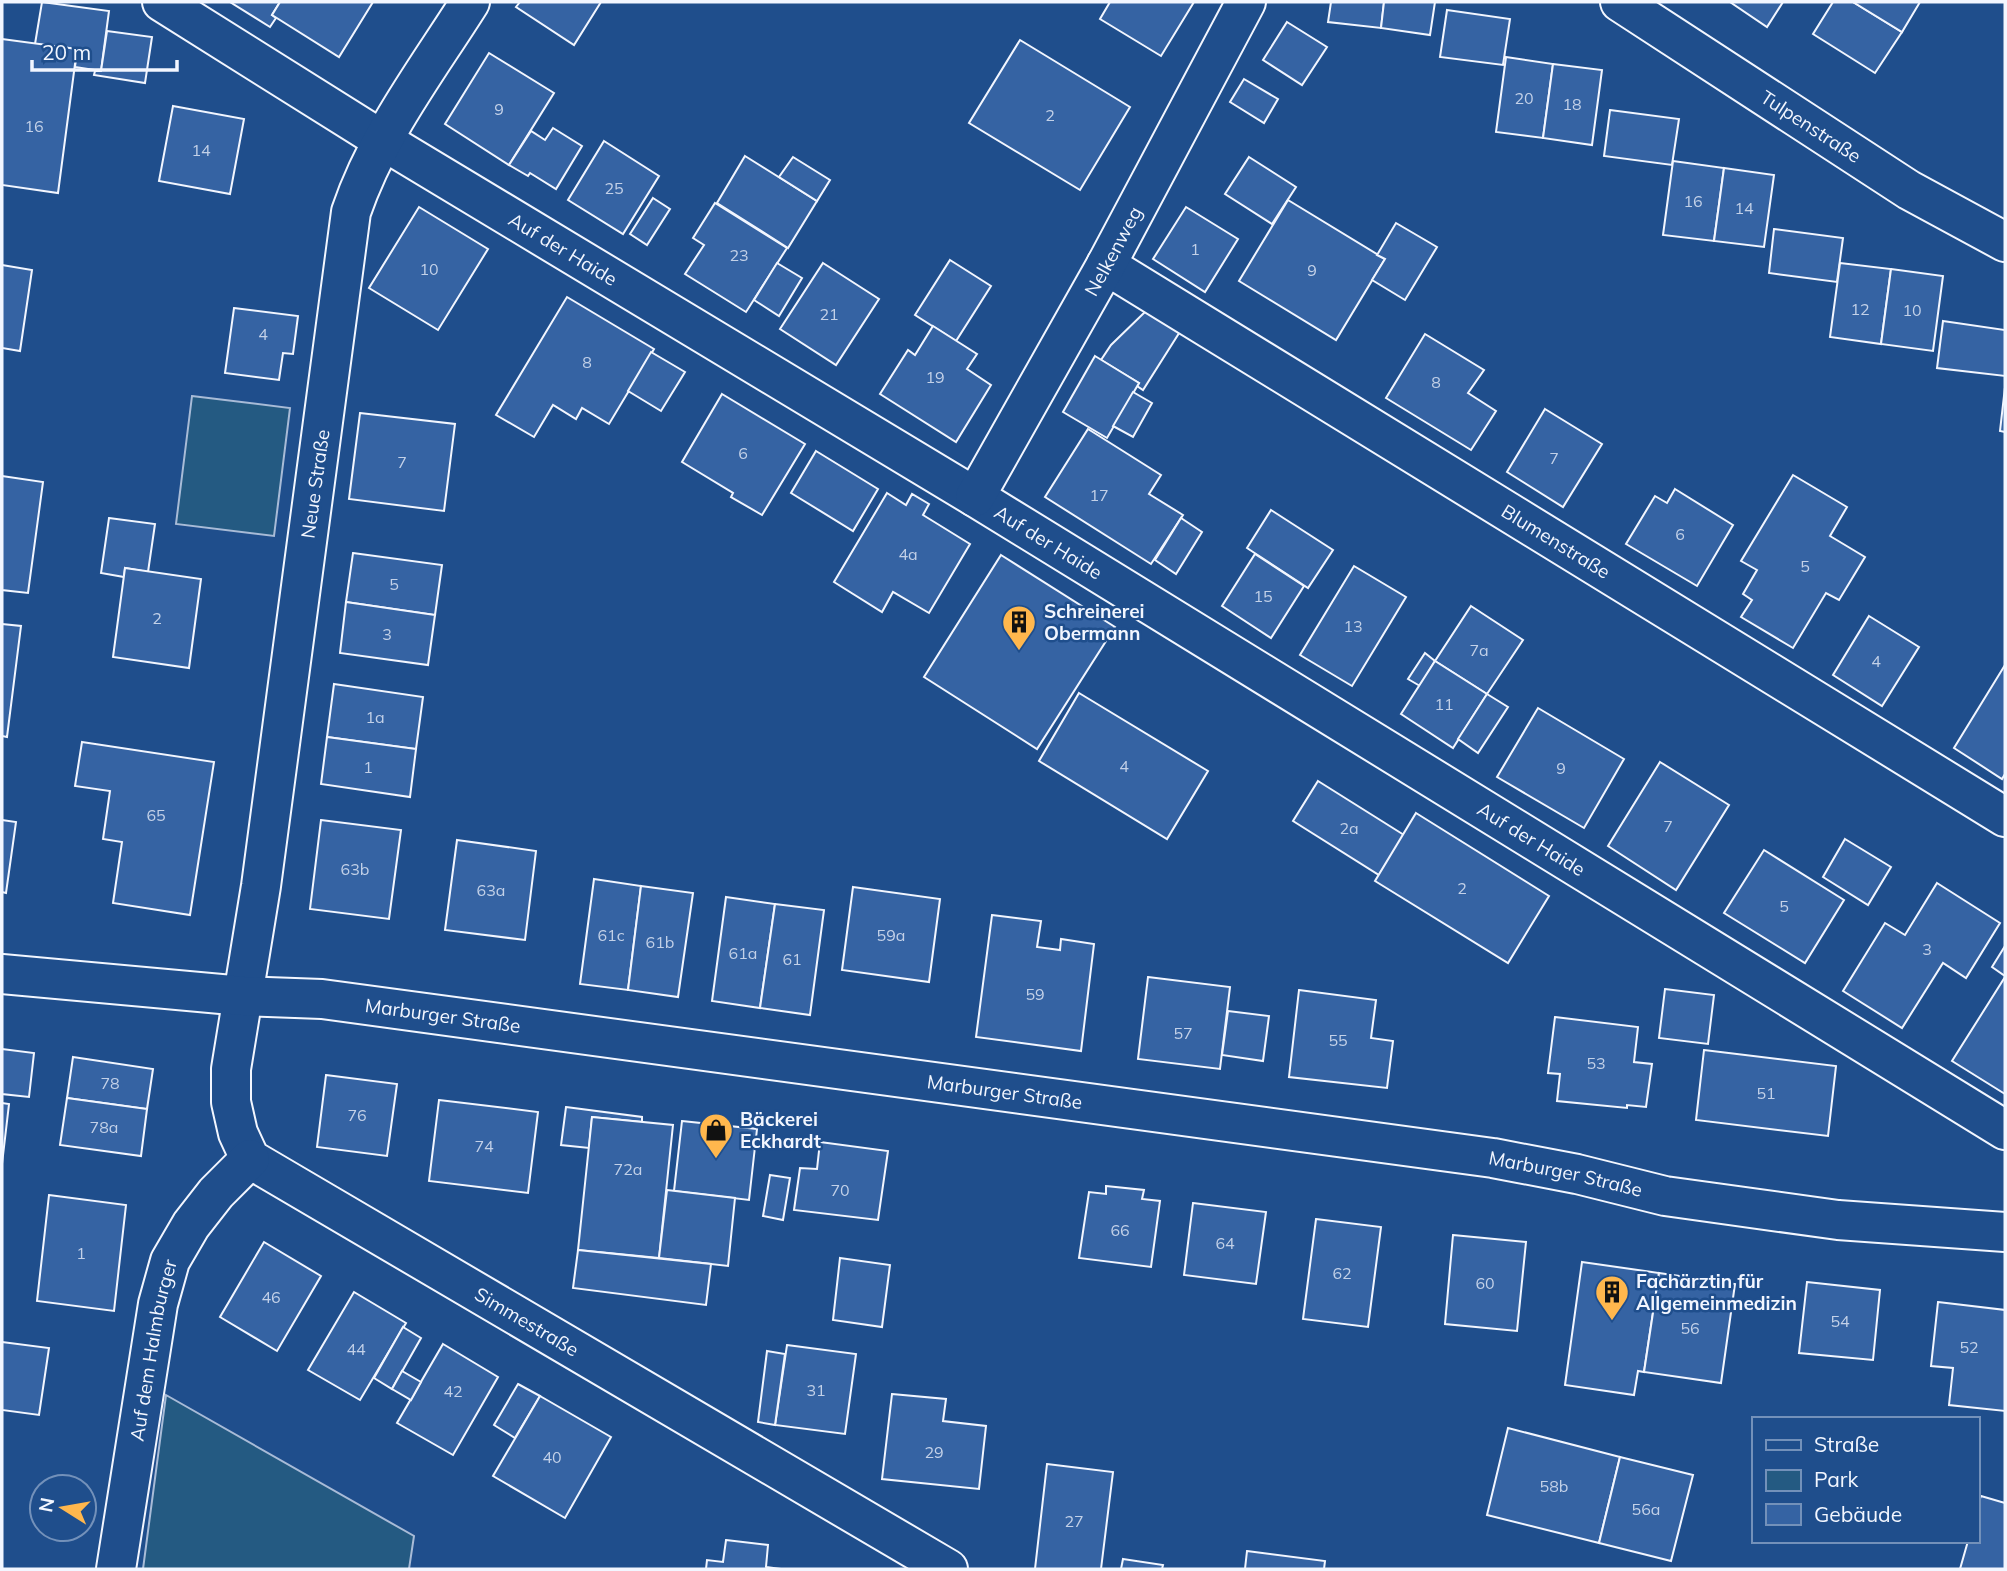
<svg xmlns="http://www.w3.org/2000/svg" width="2007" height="1571" font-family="Mulish,sans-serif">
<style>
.green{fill:#245a82;stroke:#a8bbd7;stroke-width:2}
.building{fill:#3563a3;stroke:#f2f6ff;stroke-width:2}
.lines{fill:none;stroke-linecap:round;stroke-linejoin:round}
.street-casing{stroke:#f2f6ff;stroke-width:42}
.secondary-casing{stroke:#f2f6ff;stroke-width:42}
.street{stroke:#1f4e8c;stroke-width:38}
.secondary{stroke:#1f4e8c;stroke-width:38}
.labels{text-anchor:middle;stroke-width:5;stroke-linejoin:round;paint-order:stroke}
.number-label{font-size:16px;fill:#c3d1e8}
.street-label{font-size:19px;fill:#f2f6ff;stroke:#1f4e8c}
.poi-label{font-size:19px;font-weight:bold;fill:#f2f6ff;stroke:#1f4e8c;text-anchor:start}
</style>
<rect width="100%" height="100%" fill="#1f4e8c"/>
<g class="green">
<path d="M192,396L290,408L274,536L176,524Z"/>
<path d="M166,1395L414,1536L409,1569H143Z"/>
</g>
<g class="building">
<path d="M42,2L109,11L101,71L75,67L77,49L35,44Z"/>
<path d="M230,2H280L272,15L276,18L270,27Z"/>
<path d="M280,2H373L339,57L272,15Z"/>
<path d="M520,2H601L574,45L516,7Z"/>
<path d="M1110,2H1194L1161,56L1100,19Z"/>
<path d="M1331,2H1384L1381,28L1328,22Z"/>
<path d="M1384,2H1435L1430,35L1381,28Z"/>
<path d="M1730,2H1783L1767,27Z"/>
<path d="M1833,2H1853L1902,32L1875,73L1813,34Z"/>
<path d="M1853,2H1920L1902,32Z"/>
<path d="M1447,10L1510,19L1503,65L1440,57Z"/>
<path d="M1287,22L1327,47L1302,85L1263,60Z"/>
<path d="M107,31L152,37L145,83L94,75L95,71H101Z"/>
<path d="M2,39L77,49L58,193L2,185Z"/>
<path d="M1020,40L1130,107L1080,190L969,123Z"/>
<path d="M489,53L554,93L509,165L445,124Z"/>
<path d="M1506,57L1553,64L1543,138L1496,132Z"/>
<path d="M1553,64L1602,70L1592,145L1543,138Z"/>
<path d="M1244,79L1278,99L1264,123L1230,102Z"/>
<path d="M173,106L244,119L230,194L159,181Z"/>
<path d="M1610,110L1679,119L1672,165L1604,156Z"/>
<path d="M553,128L582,146L556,189L530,173L528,176L509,165L531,131L545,140Z"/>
<path d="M604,141L659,176L623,234L568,200Z"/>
<path d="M745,156L817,201L788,248L717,203Z"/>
<path d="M793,157L830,180L817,201L779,177Z"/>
<path d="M1249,157L1296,187L1272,224L1225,194Z"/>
<path d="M1673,161L1724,168L1714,241L1663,235Z"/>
<path d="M1724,168L1774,175L1764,247L1714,241Z"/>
<path d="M653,198L670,209L647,245L630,234Z"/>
<path d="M1288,200L1385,259L1336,340L1239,281Z"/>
<path d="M715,203L787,248L746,312L685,274L704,245L693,238Z"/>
<path d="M419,207L488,249L438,330L369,288Z"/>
<path d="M1186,207L1238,239L1205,292L1153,259Z"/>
<path d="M1396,223L1437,247L1405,300L1372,280L1385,259L1377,255Z"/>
<path d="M1774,229L1843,238L1837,282L1769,273Z"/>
<path d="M950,260L991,286L956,341L915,315Z"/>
<path d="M777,263L802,278L779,316L754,300Z"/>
<path d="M823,263L879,299L836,365L780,329Z"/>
<path d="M1840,263L1891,269L1881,344L1830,337Z"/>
<path d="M2,265L32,270L20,351L2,348Z"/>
<path d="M1891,269L1943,276L1933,351L1881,344Z"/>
<path d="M567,297L654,349L609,424L582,408L576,419L553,405L534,437L496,415Z"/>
<path d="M234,308L298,316L293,354L283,353L279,380L225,373Z"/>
<path d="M1148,309L1181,330L1143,390L1137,386L1139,383L1101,360L1111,345Z"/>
<path d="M1943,321L2005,330V376L1937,368Z"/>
<path d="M933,326L977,354L967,369L991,385L956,442L880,394L908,350L915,355Z"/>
<path d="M1425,334L1484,370L1468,393L1496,411L1471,450L1386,398Z"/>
<path d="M651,352L685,372L661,411L628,391Z"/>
<path d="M1095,356L1139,383L1107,438L1063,412Z"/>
<path d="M2005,387V432L2000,431Z"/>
<path d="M1133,392L1152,403L1133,437L1113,426Z"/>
<path d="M722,394L805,444L762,515L731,497L733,493L682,462Z"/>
<path d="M1545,409L1602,444L1563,507L1507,472Z"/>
<path d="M360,413L455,424L444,511L349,499Z"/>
<path d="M1088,429L1161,475L1149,494L1183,515L1151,564L1045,497Z"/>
<path d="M816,451L878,489L853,531L791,493Z"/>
<path d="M1793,475L1847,507L1830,536L1865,557L1839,600L1826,593L1793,648L1741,617L1752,600L1743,594L1757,570L1741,561Z"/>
<path d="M2,476L43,482L28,593L2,590Z"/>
<path d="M1675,489L1733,525L1697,586L1626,544L1655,496L1667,503Z"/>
<path d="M887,493L906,505L912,494L929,504L923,515L970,544L929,613L893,592L882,612L834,582Z"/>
<path d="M1271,510L1333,550L1308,588L1247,548Z"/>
<path d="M109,518L155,524L148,572L125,568L124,577L101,573Z"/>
<path d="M1181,518L1202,532L1176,574L1155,560Z"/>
<path d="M353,553L442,565L435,615L346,602Z"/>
<path d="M1255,554L1304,586L1271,638L1222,606Z"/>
<path d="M1001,555L1115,627L1037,749L924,677Z"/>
<path d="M1354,566L1406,597L1352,686L1300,655Z"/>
<path d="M125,568L201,579L189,668L113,657Z"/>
<path d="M346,602L435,615L428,665L340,653Z"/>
<path d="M1471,606L1523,640L1487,694L1435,661Z"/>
<path d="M1869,616L1919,647L1882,706L1833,675Z"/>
<path d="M2,624L21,626L7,737L2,736Z"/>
<path d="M1425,653L1435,661L1420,686L1408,679Z"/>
<path d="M1435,661L1487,694L1453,748L1401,714Z"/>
<path d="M2005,665V774L2002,779L1954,748Z"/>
<path d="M334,684L423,697L416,749L327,737Z"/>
<path d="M1079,693L1208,771L1167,839L1039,761Z"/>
<path d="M1487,694L1508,707L1478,753L1458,739Z"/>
<path d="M1538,708L1624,759L1584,828L1497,777Z"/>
<path d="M327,737L416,749L410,797L321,784Z"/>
<path d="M82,742L214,762L190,915L113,903L122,842L103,839L110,791L75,786Z"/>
<path d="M1660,762L1729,805L1676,890L1608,846Z"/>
<path d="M1318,781L1404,835L1379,875L1293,821Z"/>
<path d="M1416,813L1549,896L1508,963L1375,881Z"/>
<path d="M2,820L16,822L6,893L2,892Z"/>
<path d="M321,820L401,830L389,919L310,909Z"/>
<path d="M1845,839L1891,867L1868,905L1823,877Z"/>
<path d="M457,840L536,851L525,940L445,930Z"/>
<path d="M1764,850L1844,900L1805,963L1724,913Z"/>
<path d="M594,879L641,886L628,990L580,984Z"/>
<path d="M1937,883L2000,923L1966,978L1943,963L1902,1028L1843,991L1885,923L1905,935Z"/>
<path d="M641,886L693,893L678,997L628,990Z"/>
<path d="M853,887L940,899L929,982L842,970Z"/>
<path d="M726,897L775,904L760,1008L712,1001Z"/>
<path d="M775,904L824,910L810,1015L760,1008Z"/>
<path d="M992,915L1041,921L1037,947L1060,950L1061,939L1094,944L1081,1051L976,1037Z"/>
<path d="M2005,946V976L1992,967Z"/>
<path d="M1148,977L1230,987L1220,1069L1138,1059Z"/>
<path d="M2005,977V1094L1952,1061Z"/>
<path d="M1665,989L1714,995L1708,1044L1659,1038Z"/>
<path d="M1299,990L1376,1000L1371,1038L1393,1041L1387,1088L1289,1077Z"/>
<path d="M1228,1011L1269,1016L1263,1061L1222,1055Z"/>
<path d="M1555,1017L1638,1027L1634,1062L1652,1064L1646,1107L1627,1105V1108L1557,1101L1560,1074L1548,1073Z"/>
<path d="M2,1049L34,1053L29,1097L2,1094Z"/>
<path d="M1704,1050L1836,1066L1828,1136L1696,1120Z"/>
<path d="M73,1057L153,1069L147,1109L67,1098Z"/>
<path d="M326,1075L397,1084L387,1156L317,1147Z"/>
<path d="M67,1098L147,1109L141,1156L60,1145Z"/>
<path d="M439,1100L538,1112L528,1193L429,1181Z"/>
<path d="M2,1103L9,1104L2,1164Z"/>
<path d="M566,1107L642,1117V1122L592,1117L589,1148L561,1145Z"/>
<path d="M592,1117L673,1125L659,1258L578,1250Z"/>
<path d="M682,1121L757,1129L749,1200L674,1191Z"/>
<path d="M820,1142L888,1151L878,1220L794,1210L800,1168L817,1169Z"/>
<path d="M770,1175L790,1178L783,1220L763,1216Z"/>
<path d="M1106,1186L1144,1190L1142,1199L1160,1201L1151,1267L1079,1258L1089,1192L1106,1194Z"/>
<path d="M667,1190L735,1198L728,1266L659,1258Z"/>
<path d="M49,1195L126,1205L114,1311L37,1301Z"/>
<path d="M1193,1203L1266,1212L1256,1284L1184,1275Z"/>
<path d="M1316,1219L1381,1227L1368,1327L1303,1319Z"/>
<path d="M1453,1235L1526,1242L1517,1331L1445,1324Z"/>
<path d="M264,1242L321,1276L277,1351L220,1317Z"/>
<path d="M578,1250L711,1264L706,1305L573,1288Z"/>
<path d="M840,1258L890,1265L882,1327L833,1320Z"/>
<path d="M1582,1262L1659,1273L1644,1372L1638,1371L1634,1395L1565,1385Z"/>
<path d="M1659,1273L1735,1284L1721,1383L1644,1372Z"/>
<path d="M1807,1282L1880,1290L1873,1360L1799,1353Z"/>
<path d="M354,1292L406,1323L360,1400L308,1370Z"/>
<path d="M1938,1302L2005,1310V1411L1949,1405L1953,1368L1931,1366Z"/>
<path d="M403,1327L421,1338L392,1389L374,1378Z"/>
<path d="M2,1342L49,1348L39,1415L2,1410Z"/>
<path d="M443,1344L498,1377L453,1455L397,1423Z"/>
<path d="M787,1345L856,1354L845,1434L775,1425Z"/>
<path d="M767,1351L785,1354L775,1425L758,1422Z"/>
<path d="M402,1371L421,1382L411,1400L392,1389Z"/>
<path d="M518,1384L540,1396L515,1438L494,1425Z"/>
<path d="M892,1394L946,1399L943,1421L986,1426L979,1489L882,1479Z"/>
<path d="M540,1396L611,1437L565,1518L493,1476Z"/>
<path d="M1508,1428L1620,1457L1599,1543L1487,1515Z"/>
<path d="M1620,1457L1693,1475L1671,1561L1599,1543Z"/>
<path d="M1047,1464L1113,1472L1101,1569H1035Z"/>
<path d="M1981,1496L2005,1503V1569H1960L1968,1541H1977V1507Z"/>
<path d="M726,1540L768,1545L766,1567L781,1569H706L707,1560L723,1562Z"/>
<path d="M1247,1551L1325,1561L1324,1569H1245Z"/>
<path d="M1123,1559L1163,1565L1162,1569H1121Z"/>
</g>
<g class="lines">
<g class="street-casing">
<g id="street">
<path id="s1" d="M162,2L382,140L975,497L2005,1130"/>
<path id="s2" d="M470,2C427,70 377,135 351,212L261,886L231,1069V1102L238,1133L250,1159L948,1569"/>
<path id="s3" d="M1620,2L1909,190L2005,242"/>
<path id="s4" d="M1106,265L2005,817"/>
<path id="s5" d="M975,497L1106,265L1246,2"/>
<path id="s6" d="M116,1569L158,1304L170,1261L191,1225L216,1193L250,1159"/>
</g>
</g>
<g class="secondary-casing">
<g id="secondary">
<path id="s7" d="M2,974L243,996L322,999L1493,1158L1577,1174L1665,1196L1838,1220L2005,1232"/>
</g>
</g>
<use href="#street" class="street"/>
<use href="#secondary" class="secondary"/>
</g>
<defs>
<g id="building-pin" transform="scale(1.75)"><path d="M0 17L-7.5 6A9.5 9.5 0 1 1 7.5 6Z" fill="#ffb74d" stroke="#1f4e8c"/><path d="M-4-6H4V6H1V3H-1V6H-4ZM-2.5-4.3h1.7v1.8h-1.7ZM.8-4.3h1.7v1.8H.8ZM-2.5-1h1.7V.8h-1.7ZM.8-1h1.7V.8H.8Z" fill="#111"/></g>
<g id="shop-pin" transform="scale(1.75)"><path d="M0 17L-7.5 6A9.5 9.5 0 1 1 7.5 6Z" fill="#ffb74d" stroke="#1f4e8c"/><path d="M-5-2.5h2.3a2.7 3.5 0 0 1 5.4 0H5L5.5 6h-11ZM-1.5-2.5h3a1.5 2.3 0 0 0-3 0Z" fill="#111"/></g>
</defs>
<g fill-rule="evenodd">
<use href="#building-pin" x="1019" y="622"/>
<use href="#shop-pin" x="716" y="1130"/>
<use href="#building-pin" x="1612" y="1292"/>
</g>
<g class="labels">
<g class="number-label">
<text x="1524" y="104">20</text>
<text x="1572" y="110">18</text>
<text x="499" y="115">9</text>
<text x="1050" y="121">2</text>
<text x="34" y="132">16</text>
<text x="201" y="156">14</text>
<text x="614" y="194">25</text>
<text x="1693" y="207">16</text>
<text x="1744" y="214">14</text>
<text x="1195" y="255">1</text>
<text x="739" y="261">23</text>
<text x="429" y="275">10</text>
<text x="1312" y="276">9</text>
<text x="1860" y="315">12</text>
<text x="1912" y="316">10</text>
<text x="829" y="320">21</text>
<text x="263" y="340">4</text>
<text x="587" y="368">8</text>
<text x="935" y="383">19</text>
<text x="1436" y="388">8</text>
<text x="743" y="459">6</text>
<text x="1554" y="464">7</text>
<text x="402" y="468">7</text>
<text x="1099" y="501">17</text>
<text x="1680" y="540">6</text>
<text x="908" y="560">4a</text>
<text x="1805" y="572">5</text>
<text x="394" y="590">5</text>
<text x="1263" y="602">15</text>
<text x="157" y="624">2</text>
<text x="1353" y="632">13</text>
<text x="387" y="640">3</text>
<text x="1479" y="656">7a</text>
<text x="1876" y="667">4</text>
<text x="1444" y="710">11</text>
<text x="375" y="723">1a</text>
<text x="1124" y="772">4</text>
<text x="368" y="773">1</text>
<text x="1561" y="774">9</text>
<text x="156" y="821">65</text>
<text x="1668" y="832">7</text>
<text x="1349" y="834">2a</text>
<text x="355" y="875">63b</text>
<text x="1462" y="894">2</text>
<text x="491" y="896">63a</text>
<text x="1784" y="912">5</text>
<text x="611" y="941">61c</text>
<text x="891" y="941">59a</text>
<text x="660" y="948">61b</text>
<text x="1927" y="955">3</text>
<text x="743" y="959">61a</text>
<text x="792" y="965">61</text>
<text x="1035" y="1000">59</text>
<text x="1183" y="1039">57</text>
<text x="1338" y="1046">55</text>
<text x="1596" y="1069">53</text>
<text x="110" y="1089">78</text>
<text x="1766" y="1099">51</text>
<text x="357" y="1121">76</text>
<text x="104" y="1133">78a</text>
<text x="484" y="1152">74</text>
<text x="628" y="1175">72a</text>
<text x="840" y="1196">70</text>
<text x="1120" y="1236">66</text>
<text x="1225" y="1249">64</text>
<text x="81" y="1259">1</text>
<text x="1342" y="1279">62</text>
<text x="1485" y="1289">60</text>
<text x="271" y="1303">46</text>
<text x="1840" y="1327">54</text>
<text x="1690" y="1334">56</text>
<text x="1969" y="1353">52</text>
<text x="356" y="1355">44</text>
<text x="816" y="1396">31</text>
<text x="453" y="1397">42</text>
<text x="934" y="1458">29</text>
<text x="552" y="1463">40</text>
<text x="1554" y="1492">58b</text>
<text x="1646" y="1515">56a</text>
<text x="1074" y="1527">27</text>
</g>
<g class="street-label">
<text dy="7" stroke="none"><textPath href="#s3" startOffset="228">Tulpenstraße</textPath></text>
<text dy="7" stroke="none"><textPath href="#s1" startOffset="471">Auf der Haide</textPath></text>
<text dy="7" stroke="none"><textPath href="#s5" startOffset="282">Nelkenweg</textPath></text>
<text transform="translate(315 484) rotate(-82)" y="7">Neue Straße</text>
<text dy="7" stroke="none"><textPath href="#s4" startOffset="528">Blumenstraße</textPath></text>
<text dy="7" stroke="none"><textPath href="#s1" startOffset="1038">Auf der Haide</textPath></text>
<text dy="7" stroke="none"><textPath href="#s1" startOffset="1605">Auf der Haide</textPath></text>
<text dy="7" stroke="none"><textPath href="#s7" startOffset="443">Marburger Straße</textPath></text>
<text dy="7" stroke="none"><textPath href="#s7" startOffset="1010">Marburger Straße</textPath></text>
<text dy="7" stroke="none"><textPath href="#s7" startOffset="1577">Marburger Straße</textPath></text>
<text dy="7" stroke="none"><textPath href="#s2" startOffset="1522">Simmestraße</textPath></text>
<text dy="7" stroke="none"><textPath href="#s6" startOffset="222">Auf dem Halmburger</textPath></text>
</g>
<g class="poi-label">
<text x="1044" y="618">Schreinerei<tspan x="1044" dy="22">Obermann</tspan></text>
<text x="740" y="1126">Bäckerei<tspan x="740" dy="22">Eckhardt</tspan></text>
<text x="1636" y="1288">Fachärztin für<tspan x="1636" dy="22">Allgemeinmedizin</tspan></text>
</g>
</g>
<rect width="2007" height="1571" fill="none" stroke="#f2f6ff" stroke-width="7"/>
<rect x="1752" y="1417" width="228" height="126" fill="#1f4e8c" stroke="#7391ba" stroke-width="2"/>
<rect x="1766" y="1440" width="35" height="10" fill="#1f4e8c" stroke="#7391ba" stroke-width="2"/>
<text x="1814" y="1452" font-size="21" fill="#f2f6ff">Straße</text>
<rect x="1766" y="1470" width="35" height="21" fill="#245a82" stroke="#7391ba" stroke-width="2"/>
<text x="1814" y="1487" font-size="21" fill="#f2f6ff">Park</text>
<rect x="1766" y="1504" width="35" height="21" fill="#3563a3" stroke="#7391ba" stroke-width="2"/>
<text x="1814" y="1522" font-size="21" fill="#f2f6ff">Gebäude</text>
<g transform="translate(63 1508) rotate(281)"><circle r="33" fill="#1f4e8c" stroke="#7391ba" stroke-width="2"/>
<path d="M0-5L12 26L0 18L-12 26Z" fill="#ffb74d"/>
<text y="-10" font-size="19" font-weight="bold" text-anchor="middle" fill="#f2f6ff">N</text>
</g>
<path d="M32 60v10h145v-10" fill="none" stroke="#f2f6ff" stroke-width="3.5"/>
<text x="42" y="60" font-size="21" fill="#f2f6ff" stroke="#1f4e8c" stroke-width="5" paint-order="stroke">20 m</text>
</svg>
